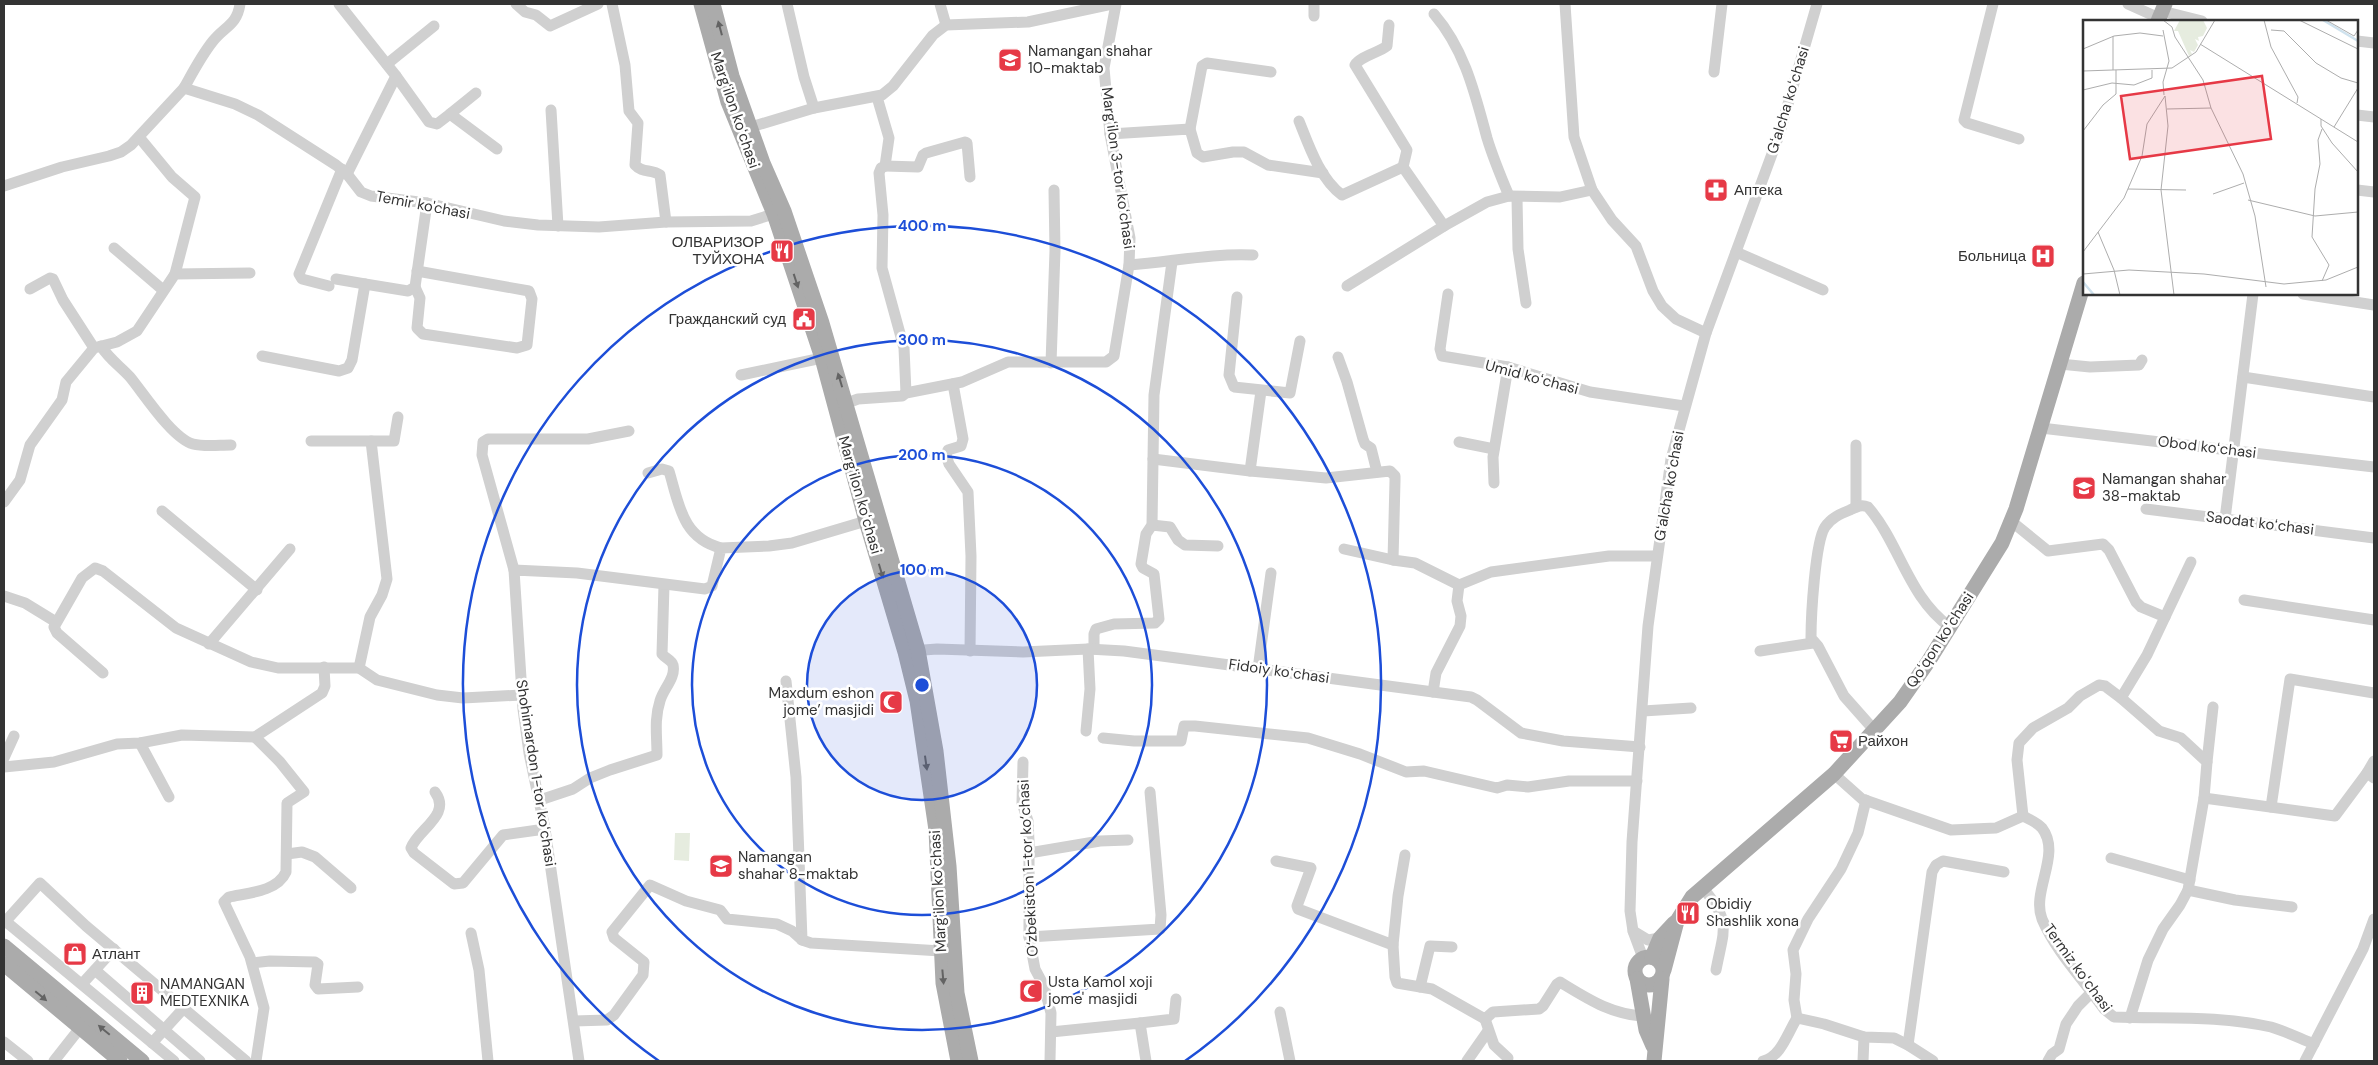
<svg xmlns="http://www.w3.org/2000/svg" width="2378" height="1065" font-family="'DM Sans',sans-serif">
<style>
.garden{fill:#e6ecdf}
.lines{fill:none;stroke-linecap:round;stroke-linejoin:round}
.minor{stroke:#d0d0d0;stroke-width:11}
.major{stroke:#ababab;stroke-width:15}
.oneway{fill:#636363}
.ring{fill:none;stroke:#1d4ed8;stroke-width:2.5}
.labels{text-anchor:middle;stroke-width:5;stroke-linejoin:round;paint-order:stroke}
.poi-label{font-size:15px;fill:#333;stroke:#fff;text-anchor:start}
.street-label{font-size:15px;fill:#333;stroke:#fff}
.inset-river{fill:none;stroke:#cfe2ee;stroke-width:2.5}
.inset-road{fill:none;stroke:#adadad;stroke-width:1}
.view{fill:#e63946;fill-opacity:0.15;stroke:#e63946;stroke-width:2.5}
.inset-edge{fill:none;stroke:#333;stroke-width:2.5}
.centre{fill:#1d4ed8;stroke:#fff;stroke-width:2.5}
.ring-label{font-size:15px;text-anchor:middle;font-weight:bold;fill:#1d4ed8;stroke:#fff;stroke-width:5;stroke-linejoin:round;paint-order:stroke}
</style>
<rect width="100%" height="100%" fill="#fff"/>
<path class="garden" d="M675,833H690L689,861L674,860Z"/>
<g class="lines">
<g class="minor">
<path d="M339,4L396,76L347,174"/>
<path d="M516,4L525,12L536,15L550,26L598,4"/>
<path d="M612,4L625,65L629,111L638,123L635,165C642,173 652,169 660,175L666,222"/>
<path d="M787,4L804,77L814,108"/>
<path d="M940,4L946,25"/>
<path d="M1565,4L1574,137L1592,190L1612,220L1636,246L1653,291L1662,306L1676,319L1706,333"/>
<path d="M1993,4L1964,120L1967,123L2019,139"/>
<path d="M2128,4L2159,18"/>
<path d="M2162,11L2202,21"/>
<path d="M1434,14C1465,50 1475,94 1487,138C1493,158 1501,177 1509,196"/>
<path d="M1314,16V4"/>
<path d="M1389,25L1387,46C1378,53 1361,56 1355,65L1407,150L1403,167"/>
<path d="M2357,41L2374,43"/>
<path d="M387,64L434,26"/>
<path d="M1714,72L1722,4"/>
<path d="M396,76L429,122L437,124L450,114L497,149"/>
<path d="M184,88C193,72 201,56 213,41C225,26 237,25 240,4"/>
<path d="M877,97L889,138L885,166L881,168L879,173L883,215L882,268L904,348L906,393"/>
<path d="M551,110L558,226"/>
<path d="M450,114L476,93"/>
<path d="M2357,115L2374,117"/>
<path d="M1299,121C1309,146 1320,179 1342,195L1403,167L1444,226"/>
<path d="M751,127L814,108L882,95L893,86L933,35L946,25L1028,22L1112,4"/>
<path d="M1190,129L1202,66L1207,63L1271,72"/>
<path d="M1110,134L1190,129L1197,153L1203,157L1233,152H1244L1268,165L1323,173"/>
<path d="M139,137L172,177L195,197L175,274"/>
<path d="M885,166L918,167L923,155L926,153L965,142L967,143L970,177"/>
<path d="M4,186L62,167L109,156L121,152L131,145L184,88L235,104L258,115L336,165L347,174L361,192L371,196L427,203L504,221L538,225L599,227L666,222L751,221L780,212"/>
<path d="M2357,190L2374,192"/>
<path d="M1517,198L1518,249L1526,303"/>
<path d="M114,248L163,290"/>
<path d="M1736,252L1823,290"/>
<path d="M1129,265C1171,262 1211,253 1253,255"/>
<path d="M336,279L365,284"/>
<path d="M329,286L302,279L299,274L342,169"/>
<path d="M1347,286L1444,226L1487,202L1509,196L1560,197L1592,190"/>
<path d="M415,287L420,298L417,328L423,334L517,348L527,345L532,299L529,291L417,271"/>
<path d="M30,289L50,278L53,279L63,300L94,348"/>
<path d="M1448,294L1440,349L1442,356L1508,367L1590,392L1684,406"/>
<path d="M2303,294L2374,305"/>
<path d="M1237,297L1229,375L1234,387L1290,393L1300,341"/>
<path d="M101,346C109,359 120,366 130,377C144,394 172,438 193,444C204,447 219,445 231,445"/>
<path d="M262,356L339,371L348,368L352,360L365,284L408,291L415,287L427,203"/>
<path d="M1338,357L1347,382L1363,439L1365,444L1371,448L1377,472"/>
<path d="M1051,363L1055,251L1054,190"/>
<path d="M2060,364L2090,367L2139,365L2142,360"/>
<path d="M741,375L822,358"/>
<path d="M2243,377L2374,397"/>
<path d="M953,384L963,439L961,446L948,450L946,455L949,464L968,492L971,556L970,651"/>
<path d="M847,403L858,399L902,396L906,393L962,382L1008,362H1106L1114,356L1129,265L1130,238L1110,134L1104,68L1116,4"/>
<path d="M2041,428L2374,467"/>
<path d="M311,441H371L387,579L382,595L370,617L359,668"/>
<path d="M371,441H394L398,417"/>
<path d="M1459,442L1494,449"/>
<path d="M1856,445V507"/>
<path d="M1153,459L1250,471L1326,478L1390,471L1395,476V481L1393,560L1415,563L1459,585"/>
<path d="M1250,471L1261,391"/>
<path d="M648,473L662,469L669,471C679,504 682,538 721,548"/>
<path d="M1494,483L1493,457L1508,367"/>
<path d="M4,502L20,480L30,445L62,400L66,382L94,348L117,342L137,331L175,274L250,273"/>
<path d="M2146,509L2374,538"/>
<path d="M162,511L257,590"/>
<path d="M2225,519L2253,294"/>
<path d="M2011,521L2048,551L2103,544L2109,550L2136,602L2141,607L2165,617L2147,655L2121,698"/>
<path d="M1152,525L1170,527L1178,540L1185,545L1218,546"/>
<path d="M1344,549L1393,560"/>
<path d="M514,570L482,455L483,442L488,439H588L629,431"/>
<path d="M4,596L25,603L56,622"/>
<path d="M2244,600L2374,620"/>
<path d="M2165,617L2191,562"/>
<path d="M209,644L290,549"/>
<path d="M1094,649V634L1096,629L1114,624L1155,623L1159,619L1154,574L1143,568L1141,564L1146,534L1152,525L1154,395L1172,262"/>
<path d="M911,651L937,649L1023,652L1088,649L1124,651L1471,697L1477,700L1521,733L1563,741L1640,747"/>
<path d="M1760,651L1813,643"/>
<path d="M1258,669L1271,573"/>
<path d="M103,673L57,633L54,627L82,578L95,568L103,571L176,628L251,662L278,668H359L377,680L437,695L463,698L522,695"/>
<path d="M786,681L796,777L802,940L811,943L941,951L949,950"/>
<path d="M1433,692L1436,673L1460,626L1461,616L1457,601L1459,585L1491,572L1609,556H1657"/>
<path d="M1643,711L1691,708"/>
<path d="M1086,731L1090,689L1088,649"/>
<path d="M1875,731L1844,696L1818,646L1811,638C1811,617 1815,542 1825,527C1831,518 1840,514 1850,510C1856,507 1861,504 1868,507C1900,544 1908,597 1950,627"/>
<path d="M1103,738L1134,741H1181L1184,726H1195L1308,738L1360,754L1406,772L1424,771L1497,788L1507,785L1528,787L1569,781H1637"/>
<path d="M140,743L169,797"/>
<path d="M4,758L14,736"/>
<path d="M1023,762L1022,803L1028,821L1029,841V937L1035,969L1044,986L1051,1013L1050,1061"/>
<path d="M2207,762L2213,707"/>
<path d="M4,767L54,762L117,744L140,743L182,735L255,737"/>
<path d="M2367,773L2374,761"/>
<path d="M1834,774L1862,799L1951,830L1996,828L2023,816C2029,819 2038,823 2042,828C2062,854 2031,891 2042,919C2056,952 2084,980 2104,1009L2114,1017C2166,1019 2219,1015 2271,1027C2285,1031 2299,1038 2314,1044"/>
<path d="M435,792C452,815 418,829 411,848L414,853L454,884L463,883L503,835L545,829"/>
<path d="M2204,798L2335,816L2367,773L2374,778"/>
<path d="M540,800L573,789L590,778L610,770L657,755C657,736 654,719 660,701C663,689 676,678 673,665C672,660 665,658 662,654L664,585"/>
<path d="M2271,807L2290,679L2374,693"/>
<path d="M2023,816L2017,760L2019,743L2033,728L2068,708L2080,696L2099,685L2105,686L2121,698L2159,731L2181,738L2207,762L2204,798L2188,890L2180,905L2163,929L2148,960L2130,1018"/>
<path d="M1029,853L1100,841L1128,840"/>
<path d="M287,854L302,852L315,857L351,888"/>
<path d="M2111,858L2190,880"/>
<path d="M1276,861L1311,868L1297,906L1298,909L1393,945L1395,977L1397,983L1432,989L1485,1019L1493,1012L1539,1009L1543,1006L1557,984L1560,982C1588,999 1612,1015 1645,1016"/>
<path d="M1702,887C1732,922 1724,928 1716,970"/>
<path d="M2188,890L2235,900L2292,907"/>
<path d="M4,920L174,1061"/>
<path d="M4,923L40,883L86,926L246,1061"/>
<path d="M1633,931L1648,940L1660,938"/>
<path d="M471,933L479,970L488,1061"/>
<path d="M1029,937L1160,929L1161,915L1150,792"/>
<path d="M1393,945L1398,896L1405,855"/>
<path d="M1643,958L1633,931L1630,911L1632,842L1648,626L1671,459L1706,333L1779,135L1817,4"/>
<path d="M252,963L270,961L315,962L318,964L315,985L318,989L358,987"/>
<path d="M95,970L200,1061"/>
<path d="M82,984L114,949"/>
<path d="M1420,987L1430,946L1452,947"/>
<path d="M1280,1012L1290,1061"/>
<path d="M1797,1018L1794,1000L1796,974L1793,950L1808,919L1841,869L1858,833L1866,800"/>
<path d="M1485,1019L1494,1045L1508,1058"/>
<path d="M574,1021L607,1020L614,1015L643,975L644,962L614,938L612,932L650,885L686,901L720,910L727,919L777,924L792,931L802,940"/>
<path d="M1140,1023L1174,1019L1176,999"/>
<path d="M1051,1032L1140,1023L1146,1061"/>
<path d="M4,1042L28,1061"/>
<path d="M152,1043L183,1009"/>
<path d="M1908,1045L1932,872L1936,865L1943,861L2004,872"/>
<path d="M54,1061L80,1028"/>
<path d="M256,1061L264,1008L250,957L224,902L229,897C247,893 277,892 286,872L287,803L304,792L280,762L255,737L322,693L325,686L324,667"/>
<path d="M579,1061L545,829L529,753L523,709L514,570L577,573L705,589L712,586L721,548L769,546L792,543L866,521"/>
<path d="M1467,1061L1488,1031"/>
<path d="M1763,1061C1781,1057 1788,1032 1797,1018L1824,1024L1864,1037L1894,1038L1908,1045L1933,1061"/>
<path d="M1863,1061L1864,1037"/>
<path d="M2048,1061L2052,1054L2059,1049L2066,1024L2078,1006L2092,992"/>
<path d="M2305,1061L2363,949L2374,919"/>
</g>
<g class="major">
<path d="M701,4L728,102L774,214L822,358L866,521L905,652L917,701L936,830L943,983L958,1061"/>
<path d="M713,4L732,76L763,163L784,211L822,323L918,650L936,751L949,866L957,993L971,1061"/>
<path d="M2158,21L2165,4"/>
<path d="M4,946L142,1061"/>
<circle cx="1649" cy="971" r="14"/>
<path d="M1652,957L1660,938L1674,923"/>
<path d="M4,964L120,1061"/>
<path d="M1664,970L1677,921L1692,897L1834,774L1900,702L1928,662L2002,543L2016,509L2084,283"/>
<path d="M1637,979L1646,1030L1653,1046"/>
<path d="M1654,1061L1662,979"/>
</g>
</g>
<defs><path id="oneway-solid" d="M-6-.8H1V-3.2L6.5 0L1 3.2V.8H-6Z" transform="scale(1.25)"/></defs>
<g class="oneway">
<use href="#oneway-solid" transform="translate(720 28) rotate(-105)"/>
<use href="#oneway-solid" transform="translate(796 281) rotate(72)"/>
<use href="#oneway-solid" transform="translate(840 380) rotate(-107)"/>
<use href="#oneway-solid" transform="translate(881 571) rotate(73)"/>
<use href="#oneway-solid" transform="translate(926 763) rotate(82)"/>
<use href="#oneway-solid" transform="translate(943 977) rotate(85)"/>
<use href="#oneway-solid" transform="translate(41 996) rotate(40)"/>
<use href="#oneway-solid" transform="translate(104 1030) rotate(-140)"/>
</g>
<circle cx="922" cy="685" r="115" fill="#1d4ed8" fill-opacity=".12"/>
<g class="ring">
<circle cx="922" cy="685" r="115"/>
<circle cx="922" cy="685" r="230"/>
<circle cx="922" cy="685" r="345"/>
<path d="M659 1061A459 459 0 1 1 1185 1061"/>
</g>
<defs>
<g id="school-square" transform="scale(1.25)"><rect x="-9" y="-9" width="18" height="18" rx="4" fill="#e63946" stroke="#fff"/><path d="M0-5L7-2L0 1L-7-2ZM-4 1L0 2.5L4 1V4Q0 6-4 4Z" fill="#fff"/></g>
<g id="pharmacy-square" transform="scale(1.25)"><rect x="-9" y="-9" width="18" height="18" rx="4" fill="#e63946" stroke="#fff"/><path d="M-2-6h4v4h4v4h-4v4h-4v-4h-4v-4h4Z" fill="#fff"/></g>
<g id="restaurant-square" transform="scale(1.25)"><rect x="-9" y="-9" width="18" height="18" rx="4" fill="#e63946" stroke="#fff"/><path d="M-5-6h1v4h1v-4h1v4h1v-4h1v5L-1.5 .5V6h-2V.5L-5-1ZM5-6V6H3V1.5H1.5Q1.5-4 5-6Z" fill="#fff"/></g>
<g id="hospital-square" transform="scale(1.25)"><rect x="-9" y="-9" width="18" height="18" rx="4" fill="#e63946" stroke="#fff"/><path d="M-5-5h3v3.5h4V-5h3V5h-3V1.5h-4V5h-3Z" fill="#fff"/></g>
<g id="civic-square" transform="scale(1.25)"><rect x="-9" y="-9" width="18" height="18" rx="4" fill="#e63946" stroke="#fff"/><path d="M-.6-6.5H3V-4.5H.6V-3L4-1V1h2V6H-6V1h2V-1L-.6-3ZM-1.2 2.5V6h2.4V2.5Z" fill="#fff"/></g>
<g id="mosque-square" transform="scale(1.25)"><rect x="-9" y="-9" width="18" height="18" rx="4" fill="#e63946" stroke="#fff"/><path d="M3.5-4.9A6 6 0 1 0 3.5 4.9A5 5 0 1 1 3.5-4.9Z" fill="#fff"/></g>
<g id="supermarket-square" transform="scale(1.25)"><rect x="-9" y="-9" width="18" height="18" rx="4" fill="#e63946" stroke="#fff"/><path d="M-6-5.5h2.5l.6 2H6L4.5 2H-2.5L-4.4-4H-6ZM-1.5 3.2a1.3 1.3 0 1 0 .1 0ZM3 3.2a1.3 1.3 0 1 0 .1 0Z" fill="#fff"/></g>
<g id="shop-square" transform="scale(1.25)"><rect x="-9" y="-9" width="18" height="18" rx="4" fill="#e63946" stroke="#fff"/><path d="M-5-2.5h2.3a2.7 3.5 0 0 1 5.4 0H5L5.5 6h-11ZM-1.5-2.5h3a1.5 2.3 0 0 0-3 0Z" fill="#fff"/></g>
<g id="building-square" transform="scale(1.25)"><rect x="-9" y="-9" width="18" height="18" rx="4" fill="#e63946" stroke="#fff"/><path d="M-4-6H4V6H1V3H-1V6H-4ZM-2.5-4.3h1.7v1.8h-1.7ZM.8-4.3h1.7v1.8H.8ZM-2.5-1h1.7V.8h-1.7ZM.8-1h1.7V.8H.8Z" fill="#fff"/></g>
</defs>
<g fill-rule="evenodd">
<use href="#school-square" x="1010" y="60"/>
<use href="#pharmacy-square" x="1716" y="190"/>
<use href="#restaurant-square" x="782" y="251"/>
<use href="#hospital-square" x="2043" y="256"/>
<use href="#civic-square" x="804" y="319"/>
<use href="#school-square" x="2084" y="488"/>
<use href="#mosque-square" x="891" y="702"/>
<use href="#supermarket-square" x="1841" y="741"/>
<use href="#school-square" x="721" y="866"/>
<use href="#restaurant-square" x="1688" y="913"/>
<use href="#shop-square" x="75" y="954"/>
<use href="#mosque-square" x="1031" y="991"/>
<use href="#building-square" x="142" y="993"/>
</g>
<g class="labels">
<g class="poi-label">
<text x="1028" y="56">Namangan shahar<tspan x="1028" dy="17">10-maktab</tspan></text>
<text x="1734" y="195">Аптека</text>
<text x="764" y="247" text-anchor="end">ОЛВАРИЗОР<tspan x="764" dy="17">ТУЙХОНА</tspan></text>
<text x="2026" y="261" text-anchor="end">Больница</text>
<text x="786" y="324" text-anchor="end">Гражданский суд</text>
<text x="2102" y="484">Namangan shahar<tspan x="2102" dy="17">38-maktab</tspan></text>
<text x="874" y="698" text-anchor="end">Maxdum eshon<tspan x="874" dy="17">jome’ masjidi</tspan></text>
<text x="1858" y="746">Райхон</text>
<text x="738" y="862">Namangan<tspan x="738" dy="17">shahar 8-maktab</tspan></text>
<text x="1706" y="909">Obidiy<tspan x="1706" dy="17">Shashlik xona</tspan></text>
<text x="92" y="959">Атлант</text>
<text x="1048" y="987">Usta Kamol xoji<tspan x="1048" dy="17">jome' masjidi</tspan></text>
<text x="160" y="989">NAMANGAN<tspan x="160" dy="17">MEDTEXNIKA</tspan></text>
</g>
<g class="street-label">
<text transform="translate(1788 100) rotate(-73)" y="5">Gʻalcha koʻchasi</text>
<text transform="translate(735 110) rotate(71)" y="5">Margʻilon koʻchasi</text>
<text transform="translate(1118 168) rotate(82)" y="5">Margʻilon 3-tor koʻchasi</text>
<text transform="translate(423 205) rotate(11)" y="5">Temir ko'chasi</text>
<text transform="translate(1532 377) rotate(15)" y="5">Umid koʻchasi</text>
<text transform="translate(2207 447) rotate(7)" y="5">Obod koʻchasi</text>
<text transform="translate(1669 486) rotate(-80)" y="5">Gʻalcha koʻchasi</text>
<text transform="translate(860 495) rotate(74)" y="5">Margʻilon koʻchasi</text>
<text transform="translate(2260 523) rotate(7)" y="5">Saodat koʻchasi</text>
<text transform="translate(1940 640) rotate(-57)" y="5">Qoʻqon koʻchasi</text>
<text transform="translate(1279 671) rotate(8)" y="5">Fidoiy koʻchasi</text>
<text transform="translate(536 773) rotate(81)" y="5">Shohimardon 1-tor koʻchasi</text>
<text transform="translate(1028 868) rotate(-93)" y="5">O‘zbekiston 1-tor ko‘chasi</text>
<text transform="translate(938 891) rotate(-93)" y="5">Margʻilon koʻchasi</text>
<text transform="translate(2078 968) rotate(54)" y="5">Termiz koʻchasi</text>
</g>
</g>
<g transform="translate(2083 20)">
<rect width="275" height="275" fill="#fff"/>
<path d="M97,0H120L124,8L120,16L115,17L116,21L112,19L115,25L111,32L107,30L109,34L106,36L95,11H91Z" fill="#e6ecdf"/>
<path class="inset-river" d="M240,0L275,21M0,262L11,275"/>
<path class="inset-road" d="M80,0L89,7L92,17L120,60L128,88L160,154L172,196L183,267M181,0L188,27L215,77L214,83M216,0L275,29M243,0L271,16L275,10M80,10L86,41L80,62L81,75M188,10L201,11L233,43L258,58L275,63M30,16V50M117,24L275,122M0,29L31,16L57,13L80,16M0,51L89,48L113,32L132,0M0,70L29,63L51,65L69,58V50M82,76L85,106L78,170L91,275M84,89L128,88M238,99V106L249,123L275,152M251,107L275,68M0,111L20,85L33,74V50M45,169L103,170M130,174L161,163M165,180L232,196L275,192M15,212L31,250L37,275M0,232L41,178L59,136L64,104L82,76M0,254L46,250L121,254L201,264L243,260L275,247M239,261L246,245L229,217L232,169L237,144L235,120L239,109"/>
<path class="view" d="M179,56L188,119L47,139L38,76Z"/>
<rect width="275" height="275" class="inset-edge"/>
</g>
<circle cx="922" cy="685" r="8" class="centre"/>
<g class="ring-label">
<text x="922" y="231">400 m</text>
<text x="922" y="345">300 m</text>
<text x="922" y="460">200 m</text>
<text x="922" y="575">100 m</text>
</g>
<rect width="2378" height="1065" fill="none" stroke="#333333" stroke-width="10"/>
</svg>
